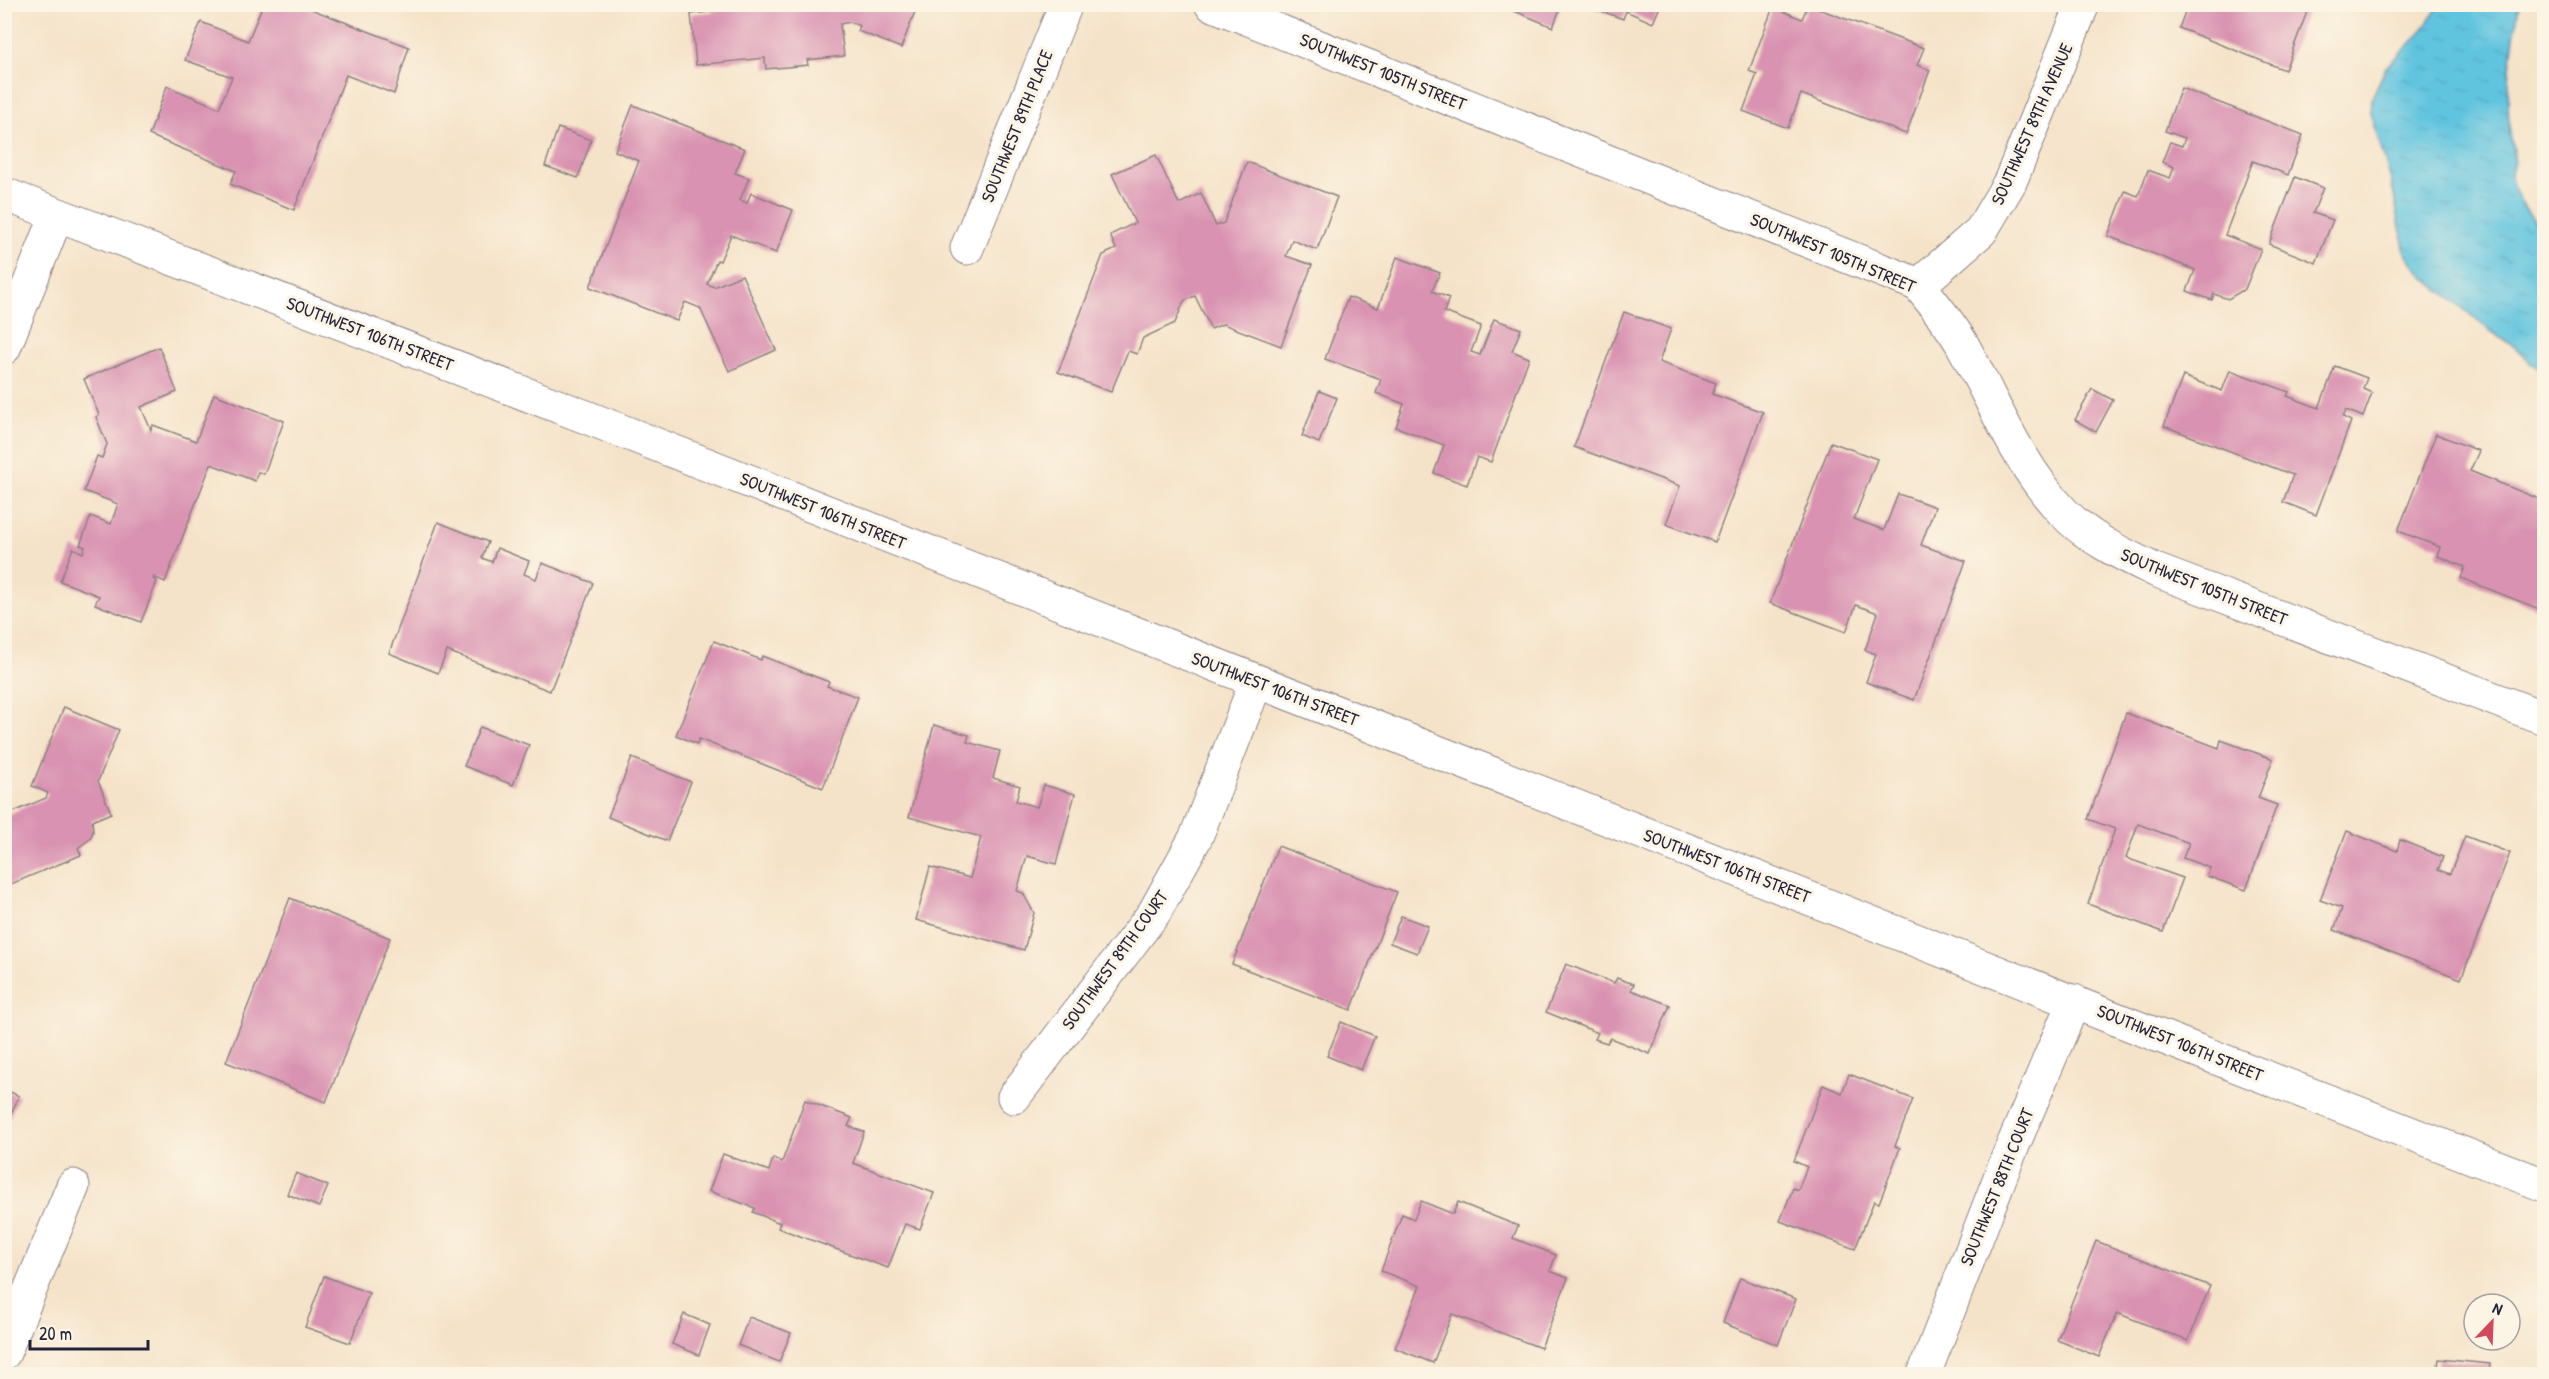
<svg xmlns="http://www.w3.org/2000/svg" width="2549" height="1379" font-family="'Patrick Hand',sans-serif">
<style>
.water{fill:url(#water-ripples);stroke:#42738d;stroke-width:1.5}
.building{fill:#d992b1}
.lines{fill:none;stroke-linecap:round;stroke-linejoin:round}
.street-casing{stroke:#8c8282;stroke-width:35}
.street{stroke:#fff;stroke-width:33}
.labels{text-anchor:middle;stroke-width:6;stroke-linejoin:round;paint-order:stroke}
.street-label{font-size:18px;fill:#22223b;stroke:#fcf5e5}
</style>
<defs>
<pattern id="water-ripples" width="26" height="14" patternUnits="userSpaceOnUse" patternTransform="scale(1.5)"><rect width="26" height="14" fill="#61c4df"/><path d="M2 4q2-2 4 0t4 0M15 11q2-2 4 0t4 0" fill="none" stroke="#54a8c0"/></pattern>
</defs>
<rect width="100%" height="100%" fill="#fcf5e5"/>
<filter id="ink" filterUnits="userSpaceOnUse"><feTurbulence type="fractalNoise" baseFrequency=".0167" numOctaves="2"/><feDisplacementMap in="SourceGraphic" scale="12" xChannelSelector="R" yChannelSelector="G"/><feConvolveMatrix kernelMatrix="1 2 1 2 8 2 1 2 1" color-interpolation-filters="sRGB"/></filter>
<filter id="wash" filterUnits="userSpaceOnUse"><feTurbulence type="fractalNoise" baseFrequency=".008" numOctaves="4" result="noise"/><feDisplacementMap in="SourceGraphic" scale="24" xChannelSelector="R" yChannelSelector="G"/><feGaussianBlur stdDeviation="1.35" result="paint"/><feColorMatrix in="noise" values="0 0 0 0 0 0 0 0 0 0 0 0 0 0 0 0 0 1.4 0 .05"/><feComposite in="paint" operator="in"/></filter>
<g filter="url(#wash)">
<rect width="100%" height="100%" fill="#f5e3c9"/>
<path class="water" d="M2440,5H2519C2511,57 2502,104 2514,156C2515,163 2511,169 2511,175C2513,193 2530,219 2544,229V370L2531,363L2515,347L2492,332L2424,277L2405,253L2391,180L2370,113L2371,100L2386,67L2417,37Z"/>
<g id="blocks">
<g class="building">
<path d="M263,4H298L409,47L394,94L346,75L294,210L230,184L236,171L149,135L167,86L219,108L232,77L185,60L201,22L248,41Z"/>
<path d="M726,4H918L901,48L858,31L860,26L850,22L840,24L844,56L807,60L808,65L766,69L765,58L696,65L691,14L726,10Z"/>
<path d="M1509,4H1562L1553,27L1507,8Z"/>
<path d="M1661,4L1653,23L1626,11L1623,19L1585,5Z"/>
<path d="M2188,4H2310L2285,70L2179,28Z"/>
<path d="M1808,5L1924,48L1917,65L1930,70L1906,134L1801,94L1788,128L1743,111L1757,74L1749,71L1773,7L1802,19Z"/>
<path d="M2181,88L2303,135L2288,175L2253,161L2225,235L2261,249L2245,289L2228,299L2214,294L2212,300L2187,291L2195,270L2108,236L2125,191L2138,196L2148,170L2170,178L2174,167L2162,162L2170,142L2182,146L2185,138L2165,131Z"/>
<path d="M633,105L745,149L735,173L749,178L740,200L747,203L751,193L793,210L776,253L731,235L720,261L717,260L707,284L714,287L742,275L776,350L729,371L700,308L685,302L677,321L590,287L639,161L615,151Z"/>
<path d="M558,128L591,140L578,178L545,166Z"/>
<path d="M1156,155L1179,204L1201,193L1216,226L1224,223L1247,162L1337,197L1317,250L1292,240L1286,256L1312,265L1281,346L1223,324L1211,329L1195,296L1184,301L1175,323L1143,338L1137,354L1128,351L1111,392L1058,372L1103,255L1116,249L1110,235L1135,223L1112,174Z"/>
<path d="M2295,177L2323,188L2313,213L2333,220L2316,263L2269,244Z"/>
<path d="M1397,257L1440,273L1432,291L1449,298L1444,312L1481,326L1471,352L1480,355L1494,319L1521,329L1512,351L1529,358L1491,462L1477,457L1467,485L1434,473L1444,445L1396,427L1404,404L1376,393L1381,379L1325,359L1348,297L1378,308Z"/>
<path d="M1624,312L1671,329L1659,362L1716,383L1712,394L1763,412L1715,542L1666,524L1680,486L1574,447Z"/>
<path d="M159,347L177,392L141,407L151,430L153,425L196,441L214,394L284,421L264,474L258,472L255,481L211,464L165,582L154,577L153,579L157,581L141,622L95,604L99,596L60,581L73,548L83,553L85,547L80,545L91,516L111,524L118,504L84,491L97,456L102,458L107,444L96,417L99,415L84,379Z"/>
<path d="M2335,366L2367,378L2363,389L2372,393L2363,417L2346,410L2343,417L2351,421L2316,515L2283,502L2293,475L2164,426L2183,376L2222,391L2230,370L2289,392L2287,396L2319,408Z"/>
<path d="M2092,389L2113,400L2096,432L2075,420Z"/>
<path d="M1319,391L1337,398L1319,443L1302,436Z"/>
<path d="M2436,434L2479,451L2470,471L2544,501V611L2461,578L2465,567L2437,556L2440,547L2398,531Z"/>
<path d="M1831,442L1877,459L1854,519L1884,530L1898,494L1916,500L1935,507L1921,545L1966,561L1914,700L1866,682L1876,654L1865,650L1878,613L1856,605L1846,632L1770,603Z"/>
<path d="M438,522L488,542L482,558L492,562L497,548L529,561L524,574L536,579L542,563L593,583L550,691L447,651L438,673L389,653Z"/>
<path d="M714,641L761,660L762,656L829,682L827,686L858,697L823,788L699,739L697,744L676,735Z"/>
<path d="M64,707L119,730L98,781L111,813L92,821L93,832L90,839L78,848L81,855L4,887V816L46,798L48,793L32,786Z"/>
<path d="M2126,713L2219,748L2221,740L2273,759L2258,798L2277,805L2246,890L2207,876L2210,868L2183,858L2189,843L2138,824L2126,858L2183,878L2163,932L2088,904L2115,829L2088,819Z"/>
<path d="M934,725L969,735L967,742L1000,751L993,778L1020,786L1016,801L1037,807L1044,785L1075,794L1056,864L1027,856L1017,891L1023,893L1034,913L1024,950L916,920L930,867L970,878L981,837L909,817Z"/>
<path d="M480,727L529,745L513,785L464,766Z"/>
<path d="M632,758L691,782L667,841L608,817Z"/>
<path d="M2347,831L2397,851L2400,840L2443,857L2438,870L2450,874L2465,836L2510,853L2461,979L2334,930L2342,908L2320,900Z"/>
<path d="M1278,846L1397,892L1351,1010L1232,964Z"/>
<path d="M290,898L390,938L326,1102L226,1062Z"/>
<path d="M1401,916L1428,926L1417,953L1390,943Z"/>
<path d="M1566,964L1614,983L1617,978L1625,981L1634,984L1631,990L1670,1005L1650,1054L1610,1038L1607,1043L1595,1039L1598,1033L1546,1012Z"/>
<path d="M1341,1022L1375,1036L1361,1070L1327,1056Z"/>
<path d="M1849,1074L1913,1099L1895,1146L1900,1148L1879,1203L1874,1201L1855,1249L1780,1221L1793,1188L1798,1190L1807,1167L1794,1161L1823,1085L1842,1093Z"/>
<path d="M4,1089L19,1096L7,1123L4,1121Z"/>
<path d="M805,1100L852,1118L848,1126L864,1132L853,1163L934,1193L920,1229L905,1224L888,1268L778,1228L780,1223L753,1212L755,1208L709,1191L723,1154L769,1171L773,1158L782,1162Z"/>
<path d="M296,1173L328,1186L319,1207L287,1194Z"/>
<path d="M1421,1201L1453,1214L1458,1202L1518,1226L1513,1238L1556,1255L1550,1271L1568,1278L1541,1348L1452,1314L1433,1363L1395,1348L1420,1286L1381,1271L1402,1214L1414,1219Z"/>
<path d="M2096,1241L2210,1286L2188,1341L2117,1313L2099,1357L2057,1340Z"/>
<path d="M324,1276L369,1293L350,1343L305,1327Z"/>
<path d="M1740,1278L1796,1299L1778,1345L1723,1323Z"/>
<path d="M684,1314L710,1325L699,1355L672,1344Z"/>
<path d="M749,1317L791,1333L779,1362L738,1345Z"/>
<path d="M2439,1359L2490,1364L2489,1374H2437Z"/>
</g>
</g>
</g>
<g filter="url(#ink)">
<use href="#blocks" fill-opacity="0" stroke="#8c8282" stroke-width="1.5"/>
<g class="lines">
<g class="street-casing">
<g id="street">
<path d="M1211,4L1919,285C1933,304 1950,323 1962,344C1993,400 2018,465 2063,512C2089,539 2122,554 2155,570L2544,718"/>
<path d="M4,194L586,417L2144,1030L2544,1185"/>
<path d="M967,248L1066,4"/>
<path d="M1919,285L1981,231L2010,182L2083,4"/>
<path d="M4,348L57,215"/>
<path d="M1014,1097L1154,913L1196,837L1256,682"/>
<path d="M4,1353L73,1186"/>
<path d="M1924,1374L2006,1162L2074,1001"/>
</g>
</g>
<use href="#street" class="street"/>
</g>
</g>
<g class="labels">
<g class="street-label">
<text transform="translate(1383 72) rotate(22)" y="6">SOUTHWEST 105TH STREET</text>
<text transform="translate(2032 124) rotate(-66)" y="6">SOUTHWEST 89TH AVENUE</text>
<text transform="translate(1017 126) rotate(-68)" y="6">SOUTHWEST 89TH PLACE</text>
<text transform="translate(1833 253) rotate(23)" y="6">SOUTHWEST 105TH STREET</text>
<text transform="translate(370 334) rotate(21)" y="6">SOUTHWEST 106TH STREET</text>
<text transform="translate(823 511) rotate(22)" y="6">SOUTHWEST 106TH STREET</text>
<text transform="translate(2204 587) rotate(22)" y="6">SOUTHWEST 105TH STREET</text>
<text transform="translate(1275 689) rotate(21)" y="6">SOUTHWEST 106TH STREET</text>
<text transform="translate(1727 866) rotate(21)" y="6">SOUTHWEST 106TH STREET</text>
<text transform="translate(1115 960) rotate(-54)" y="6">SOUTHWEST 89TH COURT</text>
<text transform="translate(2180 1043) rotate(22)" y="6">SOUTHWEST 106TH STREET</text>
<text transform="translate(1997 1187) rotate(-68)" y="6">SOUTHWEST 88TH COURT</text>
</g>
</g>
<rect width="2549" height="1379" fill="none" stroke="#fcf5e5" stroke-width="24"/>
<g transform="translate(2492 1322) rotate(23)"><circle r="28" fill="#fcf5e5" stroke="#a5a1a1" stroke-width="1.5"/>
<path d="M0-4.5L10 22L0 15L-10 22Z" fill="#d1495b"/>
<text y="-9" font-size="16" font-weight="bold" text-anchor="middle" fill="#22223b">N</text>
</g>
<path d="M30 1340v9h118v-9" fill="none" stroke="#22223b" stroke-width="3"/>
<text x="39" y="1340" font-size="18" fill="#22223b" stroke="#fcf5e5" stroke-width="4.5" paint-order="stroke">20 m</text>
</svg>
